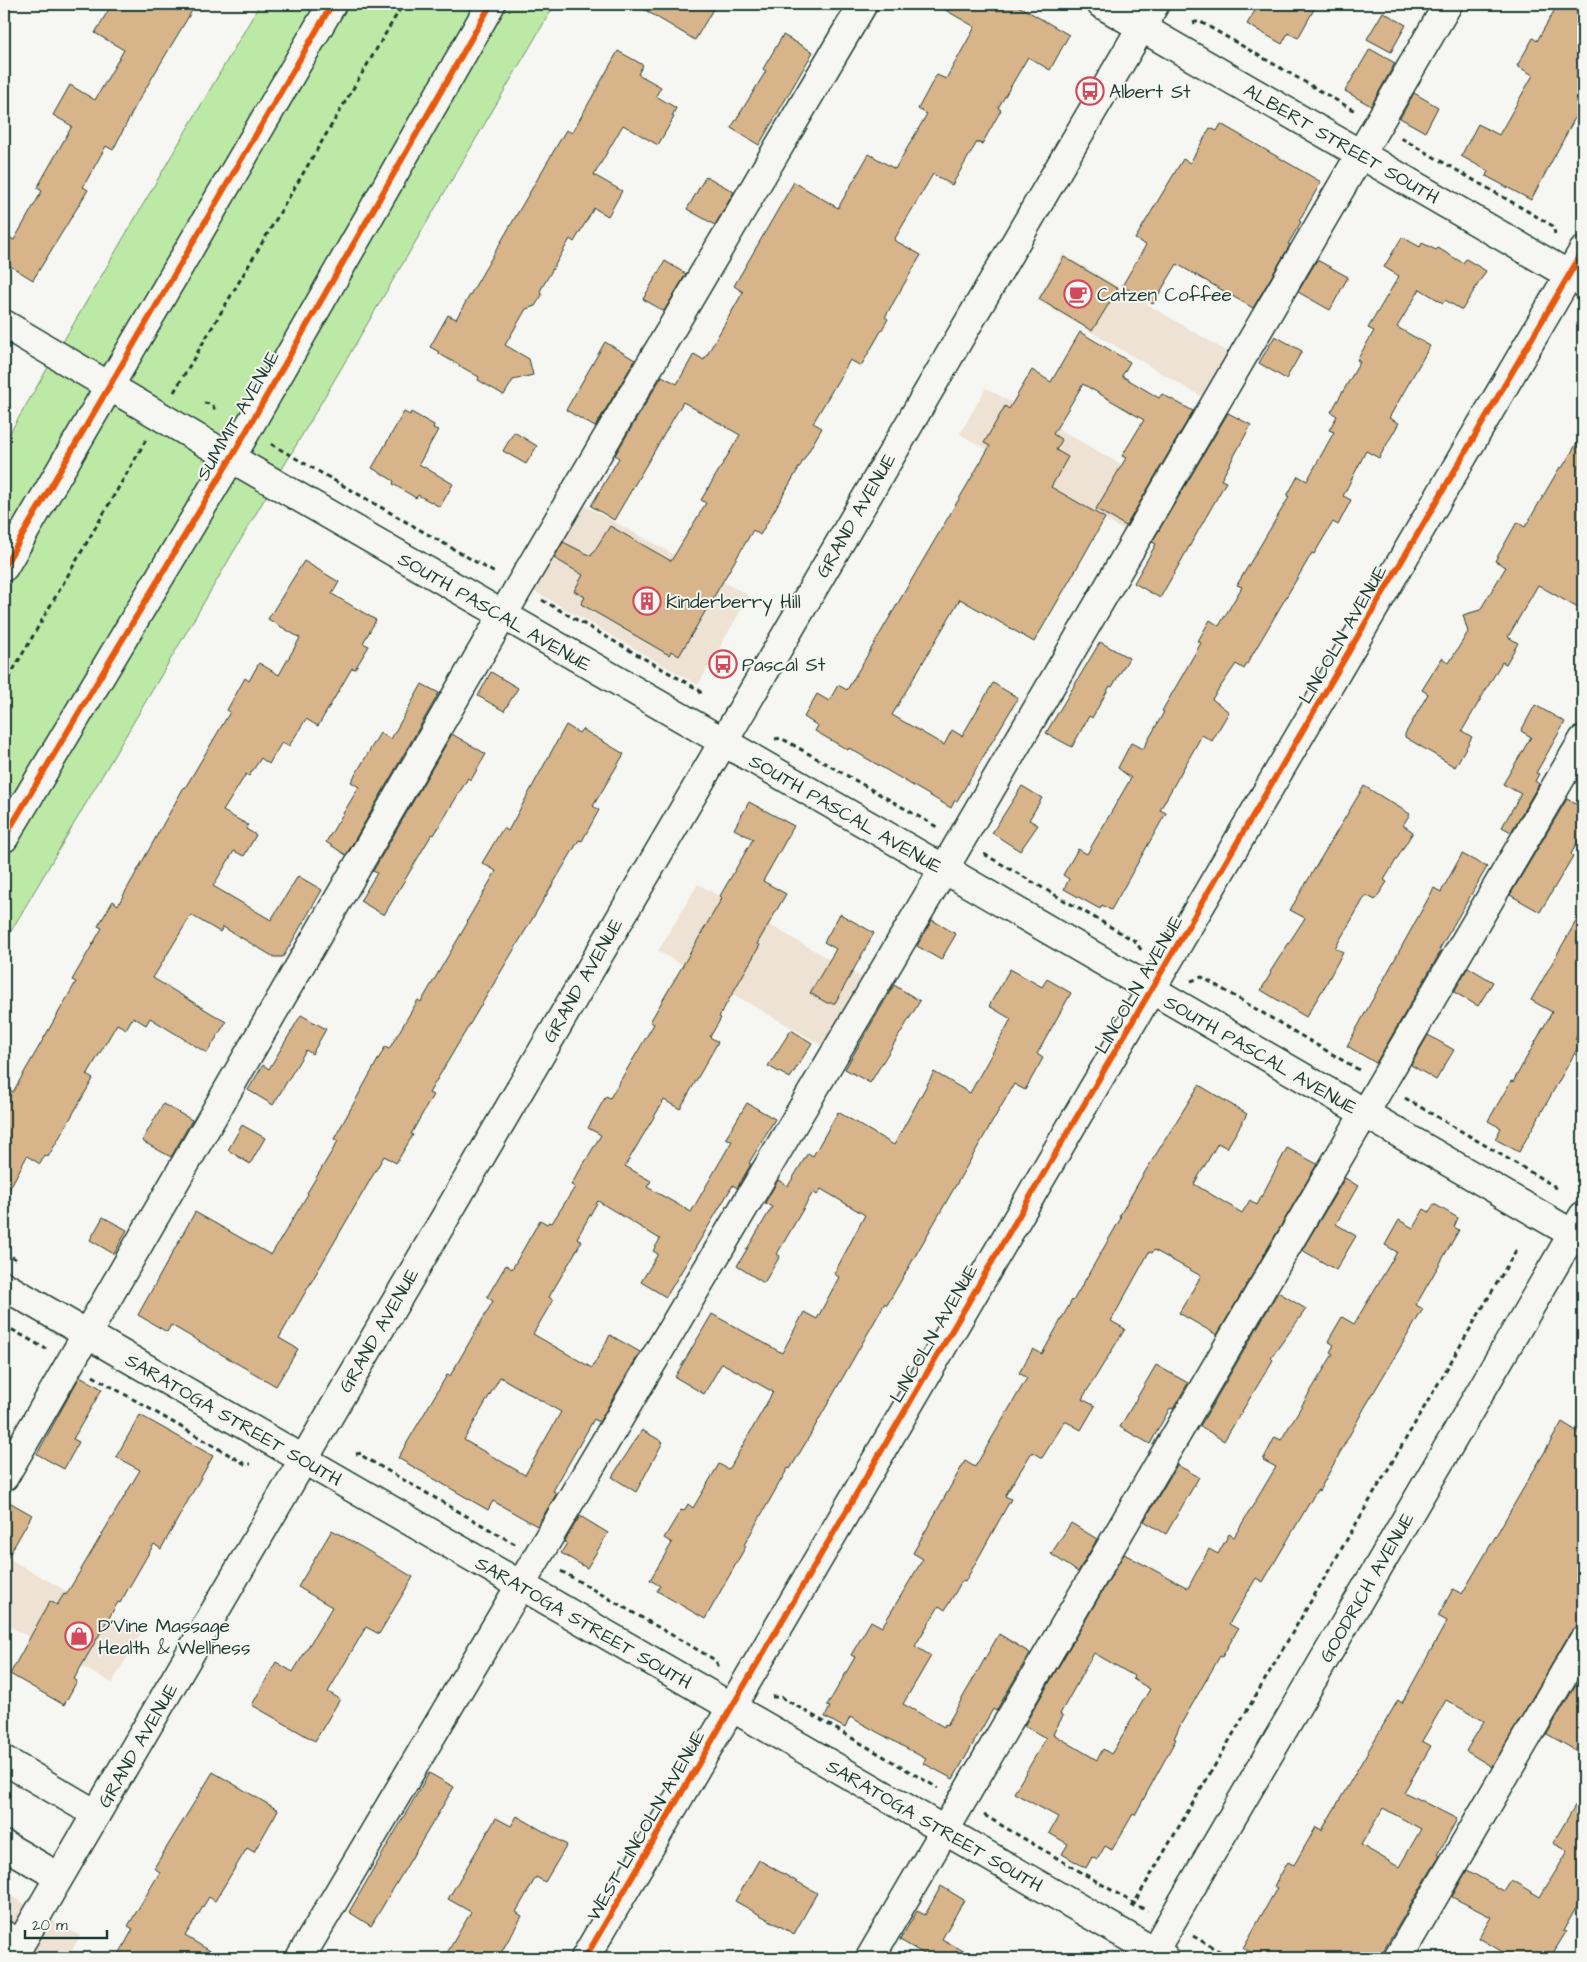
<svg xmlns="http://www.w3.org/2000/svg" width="1587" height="1962" font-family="'Architects Daughter',sans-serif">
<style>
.built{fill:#ede2d3}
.green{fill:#bde9a6;stroke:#6e936d}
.building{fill:#d8b48a;stroke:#1f3d34;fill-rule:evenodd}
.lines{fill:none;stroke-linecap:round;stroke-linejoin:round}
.minor-casing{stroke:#1f3d34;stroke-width:31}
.major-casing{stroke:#1f3d34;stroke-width:31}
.path{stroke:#1f3d34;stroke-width:3;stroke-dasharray:5 4;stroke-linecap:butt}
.minor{stroke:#f6f6f2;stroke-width:28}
.major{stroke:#f6f6f2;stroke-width:28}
.cycleway-casing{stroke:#f6f6f2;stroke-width:9}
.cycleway{stroke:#e8590c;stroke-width:6}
.labels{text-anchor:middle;stroke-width:4;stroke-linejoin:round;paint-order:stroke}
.poi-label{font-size:19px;fill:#1f3d34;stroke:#f6f6f2;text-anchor:start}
.street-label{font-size:19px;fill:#1f3d34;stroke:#f6f6f2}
</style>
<rect width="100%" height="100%" fill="#f6f6f2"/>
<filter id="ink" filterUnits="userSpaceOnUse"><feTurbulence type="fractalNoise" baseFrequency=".02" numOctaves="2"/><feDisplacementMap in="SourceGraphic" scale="10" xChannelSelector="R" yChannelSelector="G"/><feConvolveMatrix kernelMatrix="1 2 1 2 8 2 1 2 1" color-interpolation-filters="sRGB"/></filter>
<g filter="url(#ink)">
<g class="built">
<path d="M1063,254L1236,357L1209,401L1037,300Z"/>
<path d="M986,388L1166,490L1138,539L960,434Z"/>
<path d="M580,503L749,596L698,685L531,589Z"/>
<path d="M698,884L873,984L834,1052L658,951Z"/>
<path d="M4,1556L141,1633L112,1683L4,1623Z"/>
<path d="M4,1892L80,1936L68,1958H4Z"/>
</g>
<path class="green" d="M260,4H555L4,943V443Z"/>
<g class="building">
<path d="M112,4H196L137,103L113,150L106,146L83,187L88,190L33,280L4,262V234L14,240L42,191L37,188L72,126L53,115L70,85L95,100L124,50L95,33Z"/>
<path d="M635,4H716L695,40Z"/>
<path d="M935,4H1015L1069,35L1050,70L1028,57L998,108L1001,110L982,144L977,142L952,185L933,174L894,240L921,255L885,317L888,319L861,366L850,360L813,423L822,428L760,535L753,530L679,656L671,651L669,655L581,604L585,597L574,591L583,575L554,558L563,542L591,556L610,526L671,561L706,503L701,500L740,435L683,402L614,520L591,506L619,458L615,455L662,376L677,384L694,354L704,360L743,292L734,286L794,182L838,208L869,154L895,169L927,114L918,109L934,79L937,75L946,79L975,27Z"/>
<path d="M1259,4H1317L1298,38L1288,33L1282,44L1247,24Z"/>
<path d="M1558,4H1583V103L1531,200L1486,176L1488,171L1461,156L1478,124L1499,135L1533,75L1517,66L1533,38L1537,41Z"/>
<path d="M1383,12L1406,25L1391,52L1367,39Z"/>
<path d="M783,35L813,52L759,145L731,128L766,71L763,69Z"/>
<path d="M1370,49L1395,63L1371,106L1345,91Z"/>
<path d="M618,51L643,65L638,74L661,87L656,96L676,108L672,116L674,117L658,145L623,125L594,175L622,191L608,216L594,208L574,242L570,239L540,291L542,295L535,306L526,309L505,345L529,359L533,375L513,380L504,395L478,380L479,377L438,353L439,352L430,347L448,315L456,319L566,130L572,133Z"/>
<path d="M1414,93L1438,107L1425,132L1400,118Z"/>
<path d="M1221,124L1321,182L1299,221L1301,222L1288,244L1290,245L1253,308L1177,264L1153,304L1122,286L1146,245L1135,239L1183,159L1190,163L1210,128L1217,131Z"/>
<path d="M706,176L734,192L715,225L687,209Z"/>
<path d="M1402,237L1420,247L1422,243L1436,250L1438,248L1463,263L1466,259L1486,271L1462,310L1445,300L1443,303L1420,289L1397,327L1430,346L1389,418L1399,423L1379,458L1366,451L1343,496L1351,500L1338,525L1333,522L1314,554L1312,553L1244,669L1236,664L1212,699L1229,712L1212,741L1202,735L1160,810L1166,813L1111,910L1102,905L1100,909L1064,889L1069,879L1063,875L1078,849L1087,854L1131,778L1118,768L1131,743L1143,749L1164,712L1162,711L1201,643L1198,641L1210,620L1219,626L1242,587L1237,585L1289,497L1287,496L1298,476L1307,481L1334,432L1329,430L1337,416L1331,412L1360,362L1357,360L1374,331L1368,328L1399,276L1384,267Z"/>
<path d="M1064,257L1118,289L1092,331L1039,299Z"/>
<path d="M1317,260L1348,277L1330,310L1298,292Z"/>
<path d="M665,261L686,274L664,311L643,299Z"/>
<path d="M1080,332L1130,362L1122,376L1159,398L1162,394L1193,411L1126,526L1096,509L1126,458L1122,456L1144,420L1083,384L1053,434L1062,440L1056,450L1068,457L1051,487L1105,518L1078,566L1034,642L960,599L892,715L944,745L952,730L962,736L993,683L1018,698L957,801L955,800L951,808L849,748L848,750L815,731L818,726L804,717L817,694L829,701L838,685L847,690L990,446L984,443L1005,406L1009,409L1032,370L1051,382Z"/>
<path d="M1275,336L1302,351L1286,379L1259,363Z"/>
<path d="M605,342L635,360L595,427L566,410Z"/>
<path d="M404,412L410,415L411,412L434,425L433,428L438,430L419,464L453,484L440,507L418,495L416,498L393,484L394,481L372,468Z"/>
<path d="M1228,413L1251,425L1221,480L1226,482L1160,598L1134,583L1156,544L1152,542Z"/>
<path d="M514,432L537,446L526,464L503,451Z"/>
<path d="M1583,433V611L1538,585L1508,637L1518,643L1506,664L1502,662L1462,731L1472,737L1455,767L1405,737V734L1428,694L1422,690L1442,658L1449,663L1468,632L1463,615L1480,610L1506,567L1495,561L1517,522L1525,527L1560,467L1562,468Z"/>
<path d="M304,561L339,582L332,594L376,620L363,643L369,646L355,669L352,668L318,726L306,719L289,746L282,742L269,764L261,758L249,776L246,774L223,811L248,825L246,829L256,835L244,856L234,851L213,886L271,920L298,876L322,890L283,957H274L223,927L220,932L191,915L153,978L226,1022L207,1053L150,1018L146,1025L133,1017L126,1029L117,1024L87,1075L93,1079L48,1157L45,1155L40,1164L27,1156L4,1199V1086L13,1092L76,982L72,980L102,928L98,926L113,901L118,905L184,787L185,788L230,712L227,710L245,678L249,681L259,663L279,675L300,638L268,619Z"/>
<path d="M1100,642L1129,658L1112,687L1110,686L1092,718L1089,716L1072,747L1046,733Z"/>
<path d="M491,672L518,688L504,711L478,696Z"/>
<path d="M422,684L439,693L346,855L326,842L359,787L351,782L380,733L391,739Z"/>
<path d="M1535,705L1565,722L1536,773L1539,774L1535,781L1539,784L1511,832L1502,827L1521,794L1503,784L1531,737L1521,731Z"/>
<path d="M566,725L579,733L582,729L624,754L593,806L599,810L582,841L579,840L429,1093L433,1095L411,1134L413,1135L396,1163L384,1156L279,1338L298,1349L276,1386L171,1325L167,1332L138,1315L195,1212L271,1255L308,1194L307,1193L338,1141L334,1139L385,1047L389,1049L418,1000L421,1002L468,922L467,921L496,871L482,863L503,828L508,831Z"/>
<path d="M452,734L486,754L471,780L468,778L434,835L432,834L384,915L360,901L377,873L373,871Z"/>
<path d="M1022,786L1042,798L1029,820L1038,825L1020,851L992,833Z"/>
<path d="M1364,786L1410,814L1403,825L1413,832L1384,880L1387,882L1375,900L1366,895L1335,948L1343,952L1325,986L1306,1017L1261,990L1271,973L1270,972L1305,918L1290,910Z"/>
<path d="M1567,799L1583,808V832L1571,854L1573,856L1540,912L1510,895Z"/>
<path d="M749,802L794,826L763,881L786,894L757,944L760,945L719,1017L721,1018L710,1037L718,1042L680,1109L664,1100L625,1166L651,1181L647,1187L691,1212L732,1141L726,1138L747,1103L775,1119L749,1163L751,1164L737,1188L733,1185L666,1297L641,1282L658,1254L653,1251L660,1239L598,1201L577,1238L582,1241L549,1297L553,1300L533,1334L592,1368L610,1335L640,1352L599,1422L594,1419L553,1491L557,1493L537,1526L493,1501L488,1510L398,1458L447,1375L450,1376L493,1301L487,1297L506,1265L512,1269L540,1220L547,1224L549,1222L552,1223L575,1187L571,1185L601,1135L588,1128L606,1096L610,1098L654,1024L650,1022L722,898L720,896L753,839L734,829ZM500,1377L561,1412L525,1475L464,1440Z"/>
<path d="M1462,854L1487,867L1439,950L1441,951L1376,1063L1347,1046L1434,888L1441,892Z"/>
<path d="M1583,909V1025L1575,1039L1581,1042L1519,1152L1495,1139L1501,1128L1488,1121L1511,1081L1513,1082L1552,1012L1531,1000Z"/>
<path d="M840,914L874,933L835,1003H827L810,993L836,949L824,942Z"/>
<path d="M932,920L956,934L941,960L917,946Z"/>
<path d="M1468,967L1493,982L1478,1006L1454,992Z"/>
<path d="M1010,969L1042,987L1047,979L1071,993L1037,1054L1043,1058L1025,1090L1014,1084L887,1305L885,1303L805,1444L790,1469L788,1468L744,1545L746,1546L705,1619L657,1591L660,1586L650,1580L672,1543L664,1538L681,1510L684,1511L688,1504L693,1508L719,1464L728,1469L730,1468L773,1392L722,1363L704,1394L675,1377L712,1314L782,1353L804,1312L817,1319L839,1277L834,1274L865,1215L821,1189L817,1195L813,1192L777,1254L780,1256L764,1283L737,1266L772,1207L765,1203L778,1180L788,1186L808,1153L813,1156L838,1112L894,1145L934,1072L970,1093L1011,1019L989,1006Z"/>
<path d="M894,985L920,1001L870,1083L845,1069Z"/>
<path d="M301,1015L326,1029L312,1054L306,1050L273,1105L248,1090L263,1065L269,1069Z"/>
<path d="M791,1030L812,1043L790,1078L768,1066Z"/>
<path d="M1428,1035L1454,1050L1436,1080L1411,1065Z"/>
<path d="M1199,1085L1247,1114L1227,1148L1218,1143L1194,1184L1242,1213L1250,1200L1257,1205L1287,1148L1317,1164L1217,1335L1179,1313L1201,1276L1154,1250L1152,1253L1149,1252L1111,1321L1125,1329L1082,1399L1095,1406L1081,1430L1065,1421L1042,1458L1032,1452L1005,1496L1011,1499L965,1582L962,1581L945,1610L939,1606L915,1646L931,1656L903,1704L944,1727L945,1724L947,1725L999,1634L1030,1653L996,1711L993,1709L953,1779L923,1763L926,1759L850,1717L845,1728L825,1717L830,1707L827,1706L855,1657L851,1655L871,1621L882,1627L923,1559L913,1553L965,1461L975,1467L1027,1378L1019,1373L1033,1349L1042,1354L1072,1300L1073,1301L1121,1218L1119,1217L1140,1180Z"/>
<path d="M163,1104L192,1120L171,1157L142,1141Z"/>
<path d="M242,1125L265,1138L250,1164L228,1150Z"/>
<path d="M1345,1178L1358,1186L1336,1224L1356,1236L1336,1270L1302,1250Z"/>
<path d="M1434,1204L1458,1218L1454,1227L1459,1230L1416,1305L1423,1309L1365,1407L1319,1491L1317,1490L1263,1582L1256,1578L1229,1624L1238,1629L1222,1657L1220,1656L1181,1724L1174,1738L1176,1739L1135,1815L1133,1814L1112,1850L1105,1846L1097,1860L1092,1857L1086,1868L1062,1854L1068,1844L1049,1833L1058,1817L1014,1793L1046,1738L1024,1726L1124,1554L1188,1588L1209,1549L1218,1554L1229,1534L1234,1537L1276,1467L1263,1460L1275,1437L1281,1440L1333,1354L1330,1352L1334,1345L1328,1341L1342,1317L1354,1324L1397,1252L1385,1245L1399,1220L1413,1228L1424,1209L1429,1212ZM1094,1653L1134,1676L1133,1679L1150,1689L1113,1751L1111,1754L1103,1749L1097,1760L1053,1734L1063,1716L1060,1714Z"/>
<path d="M103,1217L127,1230L114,1254L90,1240Z"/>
<path d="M1278,1292L1306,1309L1271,1358L1273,1360L1224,1441L1200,1426Z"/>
<path d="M1156,1365L1188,1383L1173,1409L1170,1408L1150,1444L1120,1427Z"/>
<path d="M80,1376L102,1389L73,1439L79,1442L64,1469L37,1454Z"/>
<path d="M140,1415L213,1456L161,1549L154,1544L120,1603L118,1602L74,1679L77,1681L64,1705L10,1674L50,1601L57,1605L64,1594L66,1595L140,1470L116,1457Z"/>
<path d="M1562,1422L1583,1435V1614L1576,1627L1570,1633L1492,1767L1466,1751L1484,1721L1446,1700L1422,1741L1431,1746L1404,1792L1457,1819L1438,1854L1440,1855L1384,1950L1382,1958H1262L1243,1948L1277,1888L1274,1886L1288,1862L1294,1865L1316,1827L1322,1830L1398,1700L1402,1703L1447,1621L1438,1616L1453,1589L1462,1594ZM1383,1808L1421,1829L1399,1867L1361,1845Z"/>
<path d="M642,1430L663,1442L636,1492L612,1477Z"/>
<path d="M1177,1465L1199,1477L1166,1534L1144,1521Z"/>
<path d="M4,1499L32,1515L4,1564Z"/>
<path d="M580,1516L608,1533L587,1568L561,1553L567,1543L564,1542Z"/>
<path d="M1071,1523L1097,1539L1078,1572L1051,1554Z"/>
<path d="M332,1530L413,1577L379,1634L366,1627L328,1692L340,1699L315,1741L252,1705L276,1662L293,1672L332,1607L298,1587Z"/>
<path d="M1578,1681L1583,1684V1737L1575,1750L1547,1734Z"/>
<path d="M213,1772L278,1810L254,1852L247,1848L215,1901L209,1897L185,1936L222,1958H117L133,1929L128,1926L160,1872L154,1868Z"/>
<path d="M429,1773L454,1787L371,1926L349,1912Z"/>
<path d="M1583,1792V1896L1563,1931L1566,1932L1550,1958H1513L1479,1938L1491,1917L1452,1897L1467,1870L1504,1891L1511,1880L1540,1897L1568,1851L1553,1843Z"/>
<path d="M517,1816L567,1845L545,1882L536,1877L516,1912L522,1916L498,1958H444L471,1912L448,1899L496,1818L511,1826Z"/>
<path d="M759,1860L817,1893L794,1934L735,1901Z"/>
<path d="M941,1886L964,1900L942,1939L976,1958H931L900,1940L917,1911L925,1915Z"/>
</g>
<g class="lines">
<g class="minor-casing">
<g id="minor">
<path d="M1101,4L1583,283"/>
<path d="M4,324L231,458L944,869L1583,1240"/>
<path d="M4,567L332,4"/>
<path d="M4,838L231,458L491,4"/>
<path d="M4,1286L1165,1958"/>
<path d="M4,1477L519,587L863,4"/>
<path d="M4,1760L96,1814"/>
<path d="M4,1845L59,1877"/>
<path d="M4,1935L20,1944"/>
<path d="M300,1958L944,869L1448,4"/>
<path d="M585,1958L1583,251"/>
<path d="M870,1958L1583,740"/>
<path d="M1150,1958L1583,1216"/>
<path d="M1398,1958L1583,1641"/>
</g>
</g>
<g class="major-casing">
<path id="major" d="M12,1958L1155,4"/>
</g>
<g class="path">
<path d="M1193,23L1199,21L1355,111"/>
<path d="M1401,138L1553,226L1555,234"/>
<path d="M174,392L403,4"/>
<path d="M204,403L212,404L215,410"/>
<path d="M271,444L495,573"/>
<path d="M542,600L699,690L702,695"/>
<path d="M4,686L146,440"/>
<path d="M775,739L781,738L937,827"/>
<path d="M984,854L1135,941L1142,951"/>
<path d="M1191,981L1202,977L1359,1070"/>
<path d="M1405,1098L1554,1186L1556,1191"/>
<path d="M4,1252L17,1260"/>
<path d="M4,1325L46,1349"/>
<path d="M93,1376L245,1464H251"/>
<path d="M356,1454L362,1453L364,1457L515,1544"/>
<path d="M561,1571L715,1660L719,1667"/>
<path d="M772,1697H781L938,1788"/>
<path d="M984,1815L1147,1911"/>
<path d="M1132,1907L1518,1247"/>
<path d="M1193,1936L1231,1958"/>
</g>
<use href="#minor" class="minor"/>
<use href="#major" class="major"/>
<g class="cycleway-casing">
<g id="cycleway">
<path d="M4,567L332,4"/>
<path d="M4,838L231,458L491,4"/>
<path d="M585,1958L1583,251"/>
</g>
</g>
<use href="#cycleway" class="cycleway"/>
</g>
</g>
<defs>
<g id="bus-ring" transform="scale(1.4375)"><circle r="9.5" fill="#f6f6f2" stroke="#d1495b" stroke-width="1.5"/><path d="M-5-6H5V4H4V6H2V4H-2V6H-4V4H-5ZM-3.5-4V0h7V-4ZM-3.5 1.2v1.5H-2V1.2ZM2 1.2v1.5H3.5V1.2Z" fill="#d1495b"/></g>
<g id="cafe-ring" transform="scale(1.4375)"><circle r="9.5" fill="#f6f6f2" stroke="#d1495b" stroke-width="1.5"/><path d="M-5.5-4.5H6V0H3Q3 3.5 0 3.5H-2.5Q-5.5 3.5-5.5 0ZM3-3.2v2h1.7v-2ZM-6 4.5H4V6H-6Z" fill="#d1495b"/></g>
<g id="building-ring" transform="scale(1.4375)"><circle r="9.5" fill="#f6f6f2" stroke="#d1495b" stroke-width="1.5"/><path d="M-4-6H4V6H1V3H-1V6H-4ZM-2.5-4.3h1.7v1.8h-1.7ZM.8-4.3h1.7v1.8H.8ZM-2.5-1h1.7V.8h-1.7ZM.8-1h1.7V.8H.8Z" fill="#d1495b"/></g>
<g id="shop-ring" transform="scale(1.4375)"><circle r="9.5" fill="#f6f6f2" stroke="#d1495b" stroke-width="1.5"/><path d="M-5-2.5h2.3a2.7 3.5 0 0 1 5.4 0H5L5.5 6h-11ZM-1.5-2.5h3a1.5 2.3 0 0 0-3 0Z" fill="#d1495b"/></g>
</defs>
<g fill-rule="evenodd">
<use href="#bus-ring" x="1090" y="91"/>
<use href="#cafe-ring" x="1078" y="294"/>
<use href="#building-ring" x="647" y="601"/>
<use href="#bus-ring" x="723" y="664"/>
<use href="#shop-ring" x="79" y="1636"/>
</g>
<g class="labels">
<g class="poi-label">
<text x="1109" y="98">Albert St</text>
<text x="1097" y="301">Catzen Coffee</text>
<text x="666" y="608">Kinderberry Hill</text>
<text x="742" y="671">Pascal St</text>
<text x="98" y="1632">D'Vine Massage<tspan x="98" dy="22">Health &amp; Wellness</tspan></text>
</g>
<g class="street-label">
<text transform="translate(1342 143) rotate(30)" y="7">ALBERT STREET SOUTH</text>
<text transform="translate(237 415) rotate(-60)" y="7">SUMMIT AVENUE</text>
<text transform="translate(855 515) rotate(-60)" y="7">GRAND AVENUE</text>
<text transform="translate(495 611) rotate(30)" y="7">SOUTH PASCAL AVENUE</text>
<text transform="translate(1342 634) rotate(-60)" y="7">LINCOLN AVENUE</text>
<text transform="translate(846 813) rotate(30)" y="7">SOUTH PASCAL AVENUE</text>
<text transform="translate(582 980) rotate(-60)" y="7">GRAND AVENUE</text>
<text transform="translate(1138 984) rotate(-60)" y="7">LINCOLN AVENUE</text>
<text transform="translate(1261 1054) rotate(30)" y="7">SOUTH PASCAL AVENUE</text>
<text transform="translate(378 1330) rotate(-60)" y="7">GRAND AVENUE</text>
<text transform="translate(933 1333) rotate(-60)" y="7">LINCOLN AVENUE</text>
<text transform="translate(234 1419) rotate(30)" y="7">SARATOGA STREET SOUTH</text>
<text transform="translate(1366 1587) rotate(-60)" y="7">GOODRICH AVENUE</text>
<text transform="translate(584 1622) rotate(30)" y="7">SARATOGA STREET SOUTH</text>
<text transform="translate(137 1745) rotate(-60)" y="7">GRAND AVENUE</text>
<text transform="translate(645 1825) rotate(-60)" y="7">WEST LINCOLN AVENUE</text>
<text transform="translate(935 1825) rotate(30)" y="7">SARATOGA STREET SOUTH</text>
</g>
</g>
<rect width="1587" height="1962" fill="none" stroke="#f6f6f2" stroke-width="20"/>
<rect x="10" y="10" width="1567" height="1942" fill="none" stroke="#1f3d34" stroke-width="2" filter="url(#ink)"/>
<path d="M25 1930v8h82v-8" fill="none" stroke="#1f3d34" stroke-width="2.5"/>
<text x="32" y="1930" font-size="15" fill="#1f3d34" stroke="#f6f6f2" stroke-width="4" paint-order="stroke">20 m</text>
</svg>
